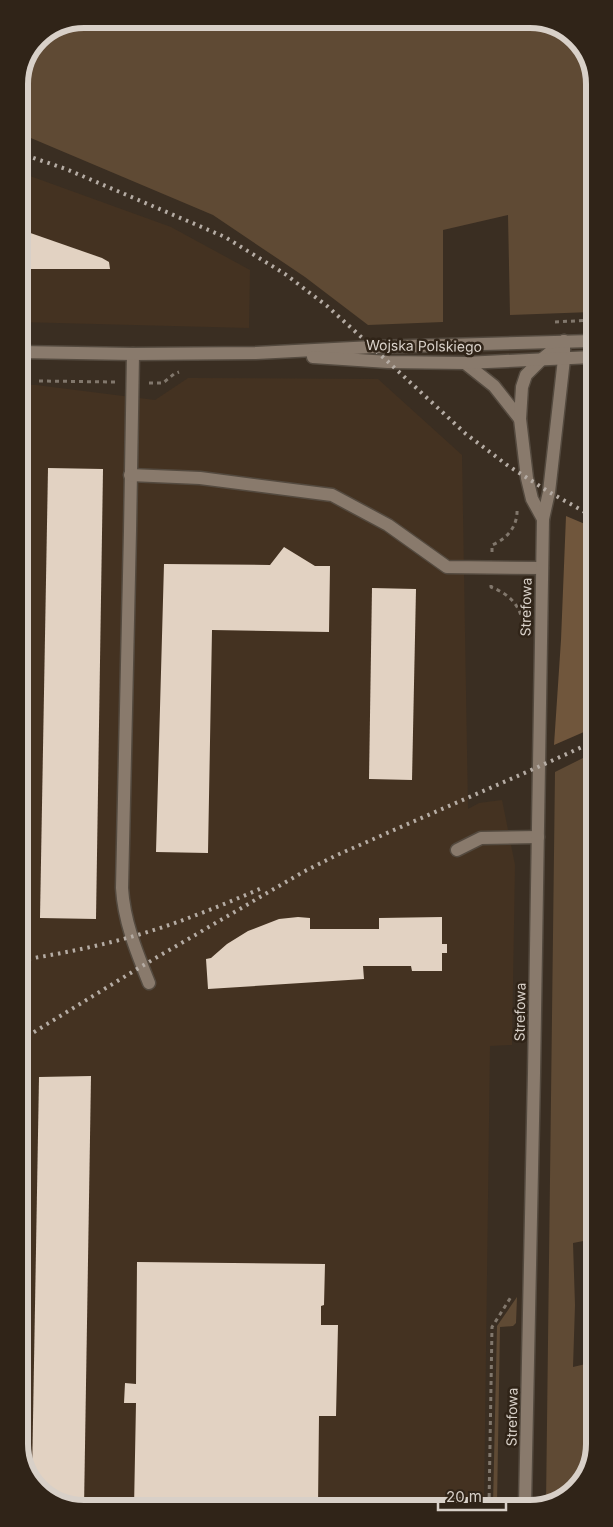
<svg xmlns="http://www.w3.org/2000/svg" width="613" height="1527" font-family="Inter,sans-serif">
<style>
.built{fill:#443221}
.green{fill:#5f4a34}
.forest{fill:#70563c}
.building{fill:#e2d2c2}
.lines{fill:none;stroke-linecap:round;stroke-linejoin:round}
.lane-casing{stroke:#544a3f;stroke-width:15}
.street-casing{stroke:#544a3f;stroke-width:15}
.secondary-casing{stroke:#544a3f;stroke-width:15}
.path{stroke:#81776c;stroke-width:3;stroke-dasharray:4 4;stroke-linecap:butt}
.lane{stroke:#897a6c;stroke-width:12}
.street{stroke:#897a6c;stroke-width:12}
.secondary{stroke:#897a6c;stroke-width:12}
.rail{stroke:#b5aca4;stroke-width:4;stroke-dasharray:2.5 5;stroke-linecap:butt}
.labels{text-anchor:middle;stroke-width:5;stroke-linejoin:round;paint-order:stroke}
.street-label{font-size:14px;fill:#d8d0c8;stroke:#302418}
.rim{fill:none;stroke:#d8d0c8;stroke-width:6}
</style>
<rect width="100%" height="100%" fill="#3a2e22"/>
<g class="built">
<path d="M19,172L171,227L250,270L249,328L19,322Z"/>
<path d="M188,378L378,379L462,455L468,809L479,803L502,800L515,865L512,1045L490,1046L484,1505L79,1508L44,1495L22,1464L20,385H36L155,400Z"/>
</g>
<g class="green">
<path d="M83,19H534L569,32L591,63L592,312L510,315L508,215L443,230V322L368,325L305,277L213,215L19,133V79L38,37Z"/>
<path d="M583,758L587,877L593,950L594,1239L573,1243L575,1305L573,1367L594,1362V1444L581,1483L550,1505H546L555,772Z"/>
<path d="M517,1297L516,1323L513,1326L500,1327L497,1505H493L497,1326Z"/>
</g>
<path class="forest" d="M566,516L592,527L593,728L554,745L561,640Z"/>
<g class="building">
<path d="M19,229L102,258L109,262L110,269H19Z"/>
<path d="M48,468L103,469L96,919L40,918Z"/>
<path d="M284,547L315,566H330L329,632L212,630L208,853L156,852L164,564L270,565Z"/>
<path d="M372,588L416,589L412,780L369,779Z"/>
<path d="M298,917L310,918V929H379V918L442,917V944H447V953H442V971H412L411,966H363L364,979L208,989L206,959L211,958L227,944L248,931L279,919Z"/>
<path d="M91,1076L84,1508H79L44,1495L32,1478L39,1077Z"/>
<path d="M137,1262L325,1264L324,1305L321,1306V1325H338L336,1416H319L318,1506L134,1508L136,1403H124L125,1383L136,1384Z"/>
</g>
<g class="lines">
<g class="lane-casing">
<g id="lane">
<path d="M133,354L130,531L122,888C124,922 137,953 149,983"/>
<path d="M130,475L200,478L332,495L388,525L447,567L542,568"/>
<path d="M20,539L22,352"/>
<path d="M457,850L481,838L538,837"/>
</g>
</g>
<g class="street-casing">
<g id="street">
<path d="M465,363L494,386L520,419"/>
<path d="M543,519L532,499L527,478L520,419L522,387L526,375L541,360L564,341"/>
<path d="M525,1505L534,1073L543,519L549,492L564,359V341"/>
</g>
</g>
<g class="secondary-casing">
<g id="secondary">
<path d="M20,352L133,354L256,353L373,347L592,341"/>
<path d="M313,357L388,362L465,363L592,357"/>
</g>
</g>
<g class="path">
<path d="M555,322L592,320"/>
<path d="M39,381L115,382"/>
<path d="M149,383H163L174,374L179,372"/>
<path d="M492,552V545C507,539 518,526 517,509"/>
<path d="M491,585V587C506,593 518,602 522,619"/>
<path d="M489,1505L492,1327L511,1297"/>
</g>
<use href="#lane" class="lane"/>
<use href="#street" class="street"/>
<use href="#secondary" class="secondary"/>
<g class="rail">
<path d="M19,153L66,169L225,237L285,274L327,306L358,334L466,434L507,465L549,492L592,516"/>
<path d="M21,960C79,951 137,938 191,917C215,908 239,898 262,888"/>
<path d="M21,1040L142,966L303,872L337,855L538,767L593,742"/>
</g>
</g>
<g class="labels">
<g class="street-label">
<text transform="translate(424 346) rotate(1)" y="5">Wojska Polskiego</text>
<text transform="translate(526 607) rotate(-89)" y="5">Strefowa</text>
<text transform="translate(520 1012) rotate(-89)" y="5">Strefowa</text>
<text transform="translate(512 1417) rotate(-89)" y="5">Strefowa</text>
</g>
</g>
<path d="M0 0H613V1527H0ZM84 28H530A56 56 0 0 1 586 84V1444A56 56 0 0 1 530 1500H84A56 56 0 0 1 28 1444V84A56 56 0 0 1 84 28Z" fill="#302418" fill-rule="evenodd"/>
<path class="rim" d="M84 28H530A56 56 0 0 1 586 84V1444A56 56 0 0 1 530 1500H84A56 56 0 0 1 28 1444V84A56 56 0 0 1 84 28Z"/>
<path d="M438 1502v8h68v-8" fill="none" stroke="#d8d0c8" stroke-width="2.5"/>
<text x="446" y="1502" font-size="15" fill="#d8d0c8" stroke="#302418" stroke-width="4" paint-order="stroke">20 m</text>
</svg>
